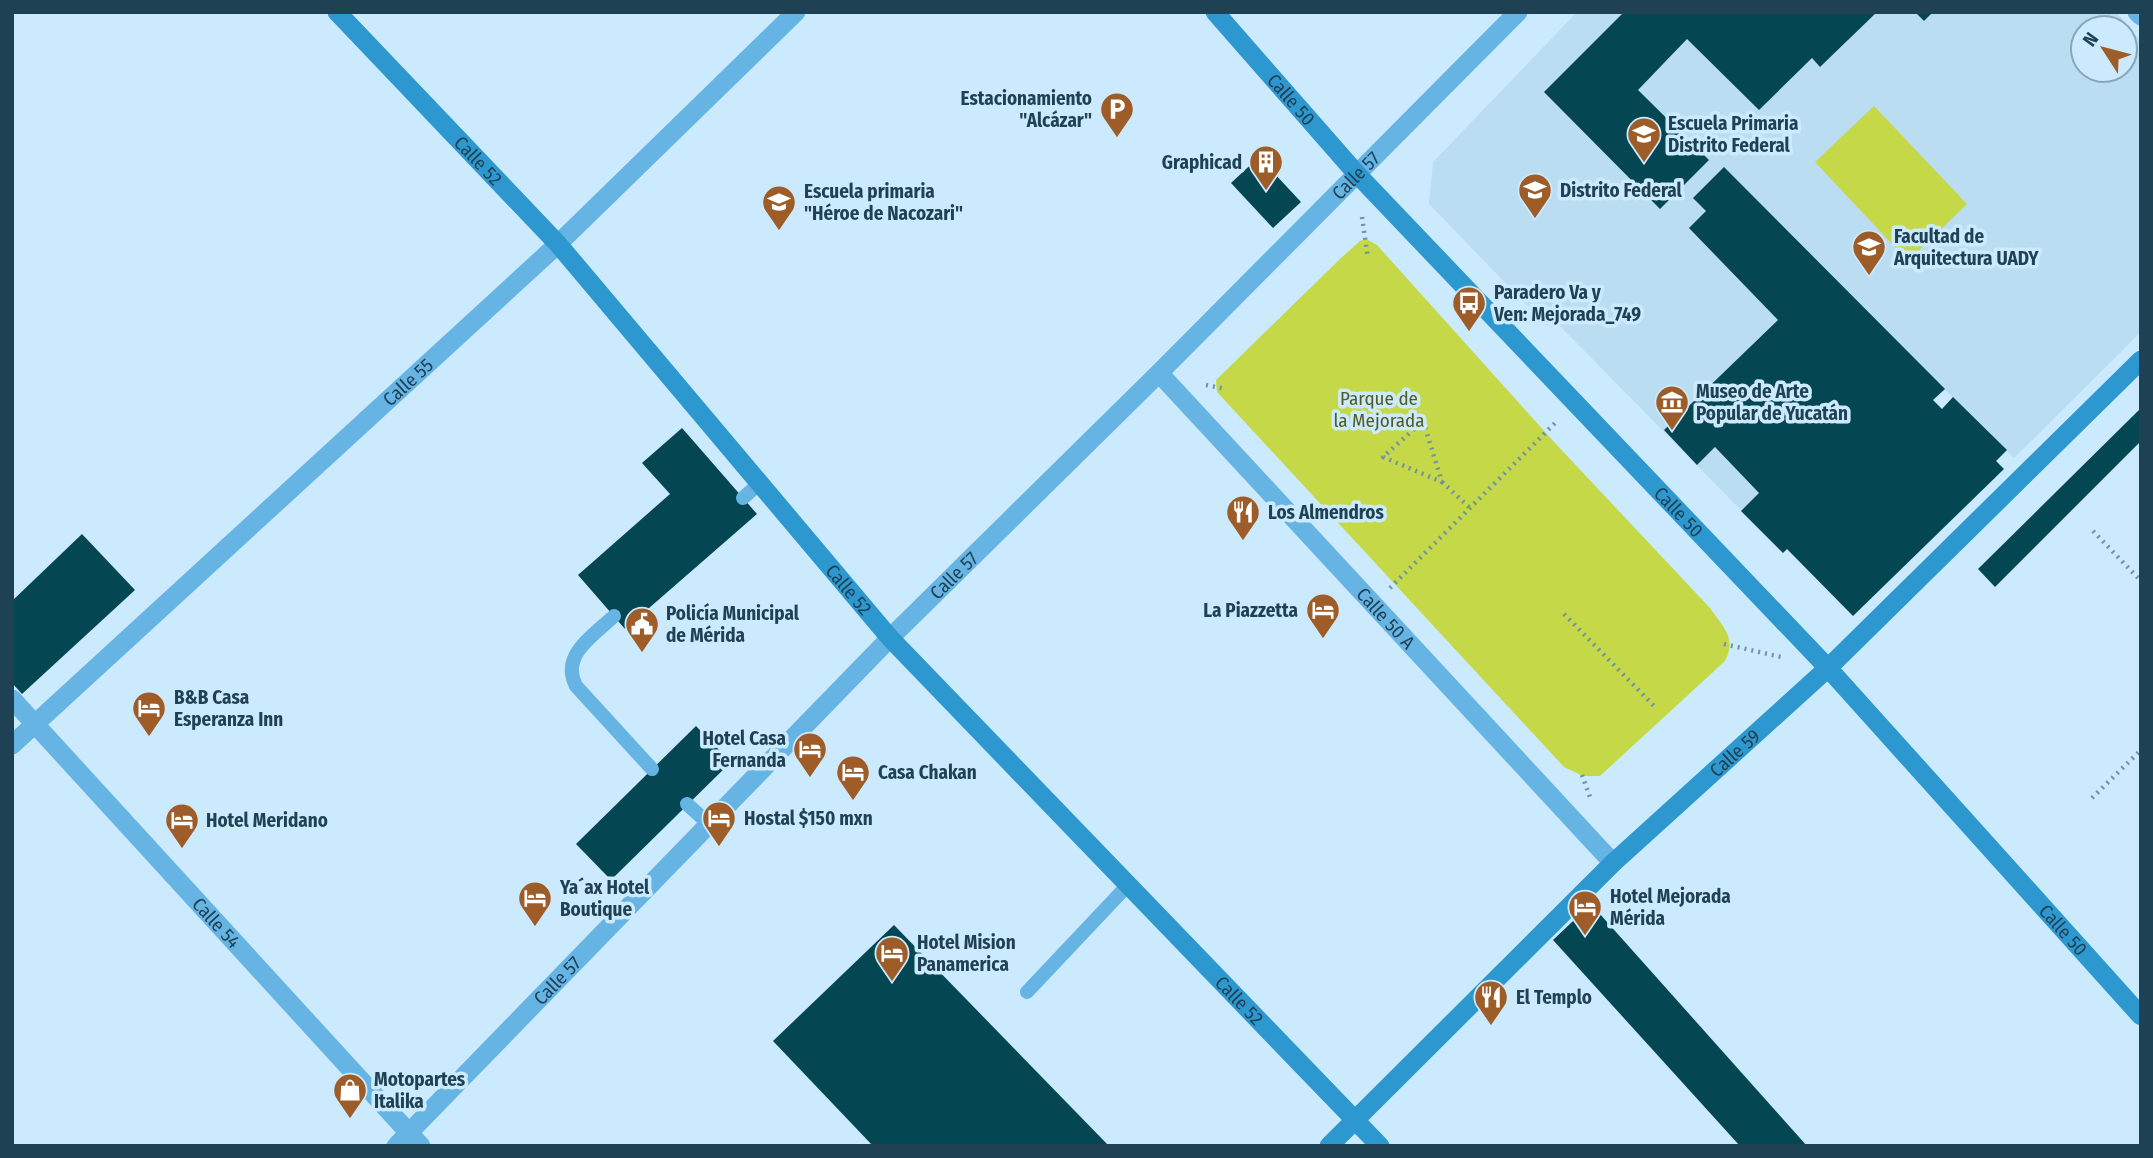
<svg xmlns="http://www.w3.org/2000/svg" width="2153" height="1158" font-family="'Fira Sans Condensed',sans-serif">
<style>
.built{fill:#bbddf2;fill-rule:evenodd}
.green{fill:#c5d848}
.building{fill:#054653}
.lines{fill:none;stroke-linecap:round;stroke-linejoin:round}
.path{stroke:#7292a5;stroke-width:4.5;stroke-dasharray:2 5;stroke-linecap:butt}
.service{stroke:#66b4e3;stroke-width:14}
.minor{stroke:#66b4e3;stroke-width:19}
.tertiary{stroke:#66b4e3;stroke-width:19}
.secondary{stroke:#2d98cf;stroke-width:19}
.labels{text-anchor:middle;stroke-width:7;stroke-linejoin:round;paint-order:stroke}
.poi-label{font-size:19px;font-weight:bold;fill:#1f4154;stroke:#cceafe;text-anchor:start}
.street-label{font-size:19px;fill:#1f4154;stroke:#cceafe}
.park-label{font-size:19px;fill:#535b23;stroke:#cceafe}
</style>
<rect width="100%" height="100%" fill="#cceafe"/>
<path class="built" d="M1577,12H1765L1820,66L1877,12H1915L1924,21L1933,12H2116L2141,41V332L2014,458L1944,389L1783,553L1554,320L1547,326L1429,204L1433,162ZM2083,28H2125V70H2083Z"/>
<g class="green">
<path d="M1874,106L1967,204L1908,261L1815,162Z"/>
<path d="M1366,239L1377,245L1555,443L1710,608C1723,627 1737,638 1725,661L1600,776H1583L1564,767L1217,392L1216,380L1341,258L1360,241Z"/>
</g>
<g class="building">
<path d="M1624,12H1877L1820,67L1812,58L1759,110L1687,39L1638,90L1709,160L1660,209L1544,92Z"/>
<path d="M1915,12H1933L1924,21Z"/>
<path d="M1259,157L1301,202L1273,228L1231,183Z"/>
<path d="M1724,167L1945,389L1933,400L1942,409L1953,397L2007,450L1996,461L2004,469L1853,616L1787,549L1783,553L1741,511L1759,493L1715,447L1697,465L1664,430L1778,320L1689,228L1706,211L1693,198Z"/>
<path d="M2141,408V441L1995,587L1978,569Z"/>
<path d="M682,428L757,514L625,629L578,575L670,494L642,463Z"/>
<path d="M82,534L135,590L22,694L12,683V601Z"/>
<path d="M696,726L731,762L611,880L576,844Z"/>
<path d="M1591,904L1807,1146H1740L1553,940Z"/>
<path d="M894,925L1109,1146H873L773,1041Z"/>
</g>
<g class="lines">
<g class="path">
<path d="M1362,217L1368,258"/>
<path d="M1206,385L1226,389"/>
<path d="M1423,421L1442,482L1383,457Z"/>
<path d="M1442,482L1470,508"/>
<path d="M2093,531L2141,581"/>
<path d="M1390,588L1557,421"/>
<path d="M1564,614L1655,707"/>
<path d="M1724,644L1781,657"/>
<path d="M1582,775L1590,797"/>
<path d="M2092,798L2141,750"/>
</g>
<g class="service">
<path d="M743,498L760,483"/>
<path d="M614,616C593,636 560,655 576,686L652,769"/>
<path d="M687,804L709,824"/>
<path d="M1027,992L1128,885"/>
</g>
<g class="minor">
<path d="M2137,12L2141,16"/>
<path id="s1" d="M1159,373L1613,863"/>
<path id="s2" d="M12,699L421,1146"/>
<path id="s3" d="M12,745L558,244L796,12"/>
</g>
<path class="tertiary" id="s4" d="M396,1146L890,638L1159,373L1518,12"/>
<g class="secondary">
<path id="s5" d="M337,12L558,244L890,638L1380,1146"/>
<path id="s6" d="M1215,12L1356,173L1828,668L2141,1016"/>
<path id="s7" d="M1329,1146L1613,863L1828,668L2141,360"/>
</g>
</g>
<defs>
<g id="parking-pin" transform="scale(1.75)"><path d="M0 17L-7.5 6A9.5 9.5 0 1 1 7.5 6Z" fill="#9e5d28" stroke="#cceafe"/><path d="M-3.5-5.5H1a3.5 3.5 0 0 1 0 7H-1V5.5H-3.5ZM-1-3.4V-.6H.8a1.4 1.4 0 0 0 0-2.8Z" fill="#fff"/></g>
<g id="school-pin" transform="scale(1.75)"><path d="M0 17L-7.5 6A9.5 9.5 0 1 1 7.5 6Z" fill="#9e5d28" stroke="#cceafe"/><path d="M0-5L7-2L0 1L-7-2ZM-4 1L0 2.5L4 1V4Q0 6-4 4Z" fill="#fff"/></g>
<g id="building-pin" transform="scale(1.75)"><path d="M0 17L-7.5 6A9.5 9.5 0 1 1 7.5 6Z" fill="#9e5d28" stroke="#cceafe"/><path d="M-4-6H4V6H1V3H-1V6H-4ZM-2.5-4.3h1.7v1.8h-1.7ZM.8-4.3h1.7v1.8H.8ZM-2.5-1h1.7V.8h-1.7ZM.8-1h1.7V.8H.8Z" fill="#fff"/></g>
<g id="university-pin" transform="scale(1.75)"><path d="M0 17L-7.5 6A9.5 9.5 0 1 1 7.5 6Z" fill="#9e5d28" stroke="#cceafe"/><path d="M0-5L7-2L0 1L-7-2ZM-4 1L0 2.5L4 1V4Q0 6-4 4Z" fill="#fff"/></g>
<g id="bus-pin" transform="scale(1.75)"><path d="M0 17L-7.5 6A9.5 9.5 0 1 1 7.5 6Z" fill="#9e5d28" stroke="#cceafe"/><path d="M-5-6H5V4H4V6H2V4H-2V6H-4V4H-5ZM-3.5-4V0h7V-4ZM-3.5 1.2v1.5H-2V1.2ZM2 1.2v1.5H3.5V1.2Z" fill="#fff"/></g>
<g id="museum-pin" transform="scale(1.75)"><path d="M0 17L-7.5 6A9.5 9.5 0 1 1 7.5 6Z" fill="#9e5d28" stroke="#cceafe"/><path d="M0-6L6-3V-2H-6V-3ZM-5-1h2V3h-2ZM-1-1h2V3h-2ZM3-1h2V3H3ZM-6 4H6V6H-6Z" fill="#fff"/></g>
<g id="restaurant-pin" transform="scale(1.75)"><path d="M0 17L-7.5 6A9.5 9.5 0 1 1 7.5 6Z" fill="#9e5d28" stroke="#cceafe"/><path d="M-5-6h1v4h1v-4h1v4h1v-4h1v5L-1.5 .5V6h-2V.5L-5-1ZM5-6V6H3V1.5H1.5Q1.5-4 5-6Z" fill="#fff"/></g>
<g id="hotel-pin" transform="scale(1.75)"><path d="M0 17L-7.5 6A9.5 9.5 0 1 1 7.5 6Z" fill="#9e5d28" stroke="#cceafe"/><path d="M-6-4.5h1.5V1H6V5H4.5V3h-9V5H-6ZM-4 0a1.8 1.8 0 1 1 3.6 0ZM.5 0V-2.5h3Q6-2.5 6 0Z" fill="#fff"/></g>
<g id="civic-pin" transform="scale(1.75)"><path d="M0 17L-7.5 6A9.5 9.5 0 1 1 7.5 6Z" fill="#9e5d28" stroke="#cceafe"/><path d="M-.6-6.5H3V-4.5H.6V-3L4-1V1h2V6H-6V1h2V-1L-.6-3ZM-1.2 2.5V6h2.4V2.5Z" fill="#fff"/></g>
<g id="shop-pin" transform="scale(1.75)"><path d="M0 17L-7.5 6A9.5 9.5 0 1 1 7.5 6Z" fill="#9e5d28" stroke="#cceafe"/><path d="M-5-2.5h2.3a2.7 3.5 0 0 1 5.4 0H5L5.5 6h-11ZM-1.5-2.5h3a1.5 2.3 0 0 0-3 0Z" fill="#fff"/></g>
</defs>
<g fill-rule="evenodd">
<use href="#parking-pin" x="1117" y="109"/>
<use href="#school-pin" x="1644" y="134"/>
<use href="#building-pin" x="1266" y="162"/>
<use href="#school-pin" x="1535" y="190"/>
<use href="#school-pin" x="779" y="202"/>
<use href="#university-pin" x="1869" y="247"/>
<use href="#bus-pin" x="1469" y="303"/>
<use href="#museum-pin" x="1672" y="402"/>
<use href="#restaurant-pin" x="1243" y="512"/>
<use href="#hotel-pin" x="1323" y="610"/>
<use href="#civic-pin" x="642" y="624"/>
<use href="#hotel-pin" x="149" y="708"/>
<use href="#hotel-pin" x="810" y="749"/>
<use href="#hotel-pin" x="853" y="772"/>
<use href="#hotel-pin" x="719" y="818"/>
<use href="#hotel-pin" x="182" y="820"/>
<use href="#hotel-pin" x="535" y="898"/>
<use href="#hotel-pin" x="1585" y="907"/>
<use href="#hotel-pin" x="892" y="953"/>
<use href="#restaurant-pin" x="1491" y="997"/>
<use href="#shop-pin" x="350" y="1090"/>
</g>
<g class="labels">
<g class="poi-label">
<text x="1092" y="105" text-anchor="end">Estacionamiento<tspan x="1092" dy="22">"Alcázar"</tspan></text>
<text x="1668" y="130">Escuela Primaria<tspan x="1668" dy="22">Distrito Federal</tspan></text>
<text x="1242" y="169" text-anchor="end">Graphicad</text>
<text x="1560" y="197">Distrito Federal</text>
<text x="804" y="198">Escuela primaria<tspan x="804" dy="22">"Héroe de Nacozari"</tspan></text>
<text x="1894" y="243">Facultad de<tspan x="1894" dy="22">Arquitectura UADY</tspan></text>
<text x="1494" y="299">Paradero Va y<tspan x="1494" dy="22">Ven: Mejorada_749</tspan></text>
<text x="1696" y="398">Museo de Arte<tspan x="1696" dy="22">Popular de Yucatán</tspan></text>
<text x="1268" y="519">Los Almendros</text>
<text x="1298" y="617" text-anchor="end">La Piazzetta</text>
<text x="666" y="620">Policía Municipal<tspan x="666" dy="22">de Mérida</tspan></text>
<text x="174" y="704">B&amp;B Casa<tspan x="174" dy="22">Esperanza Inn</tspan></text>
<text x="786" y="745" text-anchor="end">Hotel Casa<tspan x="786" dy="22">Fernanda</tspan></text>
<text x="878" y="779">Casa Chakan</text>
<text x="744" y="825">Hostal $150 mxn</text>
<text x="206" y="827">Hotel Meridano</text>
<text x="560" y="894">Ya´ax Hotel<tspan x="560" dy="22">Boutique</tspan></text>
<text x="1610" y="903">Hotel Mejorada<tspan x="1610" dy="22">Mérida</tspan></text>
<text x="917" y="949">Hotel Mision<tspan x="917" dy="22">Panamerica</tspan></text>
<text x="1516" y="1004">El Templo</text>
<text x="374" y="1086">Motopartes<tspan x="374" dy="22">Italika</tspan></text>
</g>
<g class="street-label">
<text dy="7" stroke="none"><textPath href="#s6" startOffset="116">Calle 50</textPath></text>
<text dy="7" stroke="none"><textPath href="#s5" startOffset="205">Calle 52</textPath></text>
<text dy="7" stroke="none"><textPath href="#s4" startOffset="1365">Calle 57</textPath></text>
<text dy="7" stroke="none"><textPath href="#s3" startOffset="537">Calle 55</textPath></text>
<text dy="7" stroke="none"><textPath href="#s6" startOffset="682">Calle 50</textPath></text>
<text dy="7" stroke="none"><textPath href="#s4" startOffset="798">Calle 57</textPath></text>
<text dy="7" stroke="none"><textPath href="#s5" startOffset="772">Calle 52</textPath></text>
<text dy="7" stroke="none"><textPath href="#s1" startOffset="334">Calle 50 A</textPath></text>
<text dy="7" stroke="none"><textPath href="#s7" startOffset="565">Calle 59</textPath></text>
<text dy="7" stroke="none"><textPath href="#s2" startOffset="303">Calle 54</textPath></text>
<text dy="7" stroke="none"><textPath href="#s6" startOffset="1250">Calle 50</textPath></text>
<text dy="7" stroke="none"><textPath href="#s4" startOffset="231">Calle 57</textPath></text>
<text dy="7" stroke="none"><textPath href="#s5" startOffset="1339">Calle 52</textPath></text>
</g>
<g class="park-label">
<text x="1379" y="405">Parque de<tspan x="1379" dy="22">la Mejorada</tspan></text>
</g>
</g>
<rect width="2153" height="1158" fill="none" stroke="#1f4154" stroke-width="28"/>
<g transform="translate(2104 49) rotate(306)"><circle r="33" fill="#cceafe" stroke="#87a6ba" stroke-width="2"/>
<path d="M0-5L12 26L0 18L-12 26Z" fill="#9e5d28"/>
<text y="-10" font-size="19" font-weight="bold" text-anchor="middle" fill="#1f4154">N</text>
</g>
</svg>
